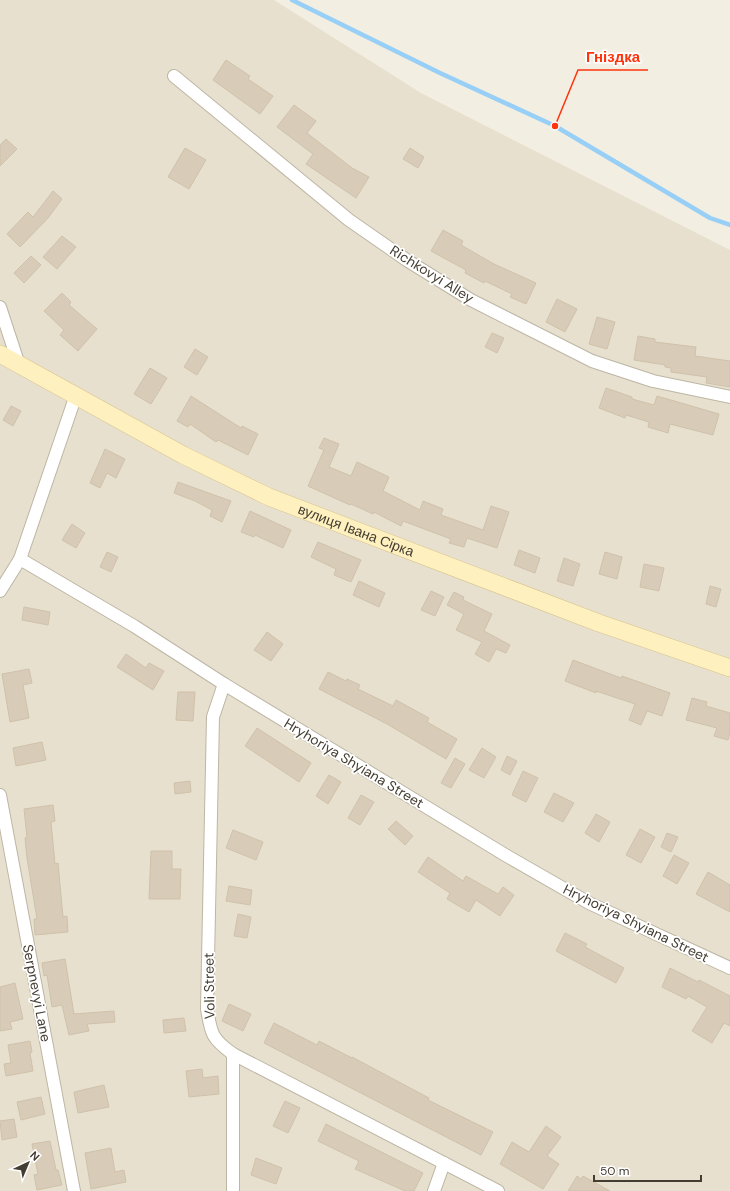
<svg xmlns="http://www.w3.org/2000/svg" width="730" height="1191" font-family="'DM Sans',sans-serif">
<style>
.residential{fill:#e7e0cf}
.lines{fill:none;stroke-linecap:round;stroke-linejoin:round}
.stream{stroke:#97cff6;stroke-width:4.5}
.building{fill:#d8ccb9;stroke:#d0c1a9}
.street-casing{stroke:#beb6a4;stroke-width:14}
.secondary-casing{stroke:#d7c48d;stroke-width:18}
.street{stroke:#fff;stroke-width:12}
.secondary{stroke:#fff0bf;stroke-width:17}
.labels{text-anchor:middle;stroke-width:3.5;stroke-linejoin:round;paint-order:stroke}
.street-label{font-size:14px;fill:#443d32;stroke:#fff}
.leader{fill:none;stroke:#ff330c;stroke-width:1.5}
.callout-dot{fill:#ff330c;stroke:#fff;stroke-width:1.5}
.callout-label{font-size:15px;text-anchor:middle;font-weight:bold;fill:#ff330c;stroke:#fff;stroke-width:3.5;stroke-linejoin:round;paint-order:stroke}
</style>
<rect width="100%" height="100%" fill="#f3eee2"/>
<path class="residential" d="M0,0H274L421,93L730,250V1191H0Z"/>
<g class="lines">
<path class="stream" d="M292,0L440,73L555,126L710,218L730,225"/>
</g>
<g class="building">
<path d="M226,60L250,76L248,79L273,96L260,114L213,80Z"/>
<path d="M294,105L316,121L307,133L352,168L369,177L356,198L306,164L313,154L277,127Z"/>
<path d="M6,139L17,149L0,166V145Z"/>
<path d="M185,148L206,160L189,189L168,177Z"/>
<path d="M410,148L424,157L418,168L403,159Z"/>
<path d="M53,191L62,199L48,218L20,247L7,234L28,212L33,217Z"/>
<path d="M443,230L463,241L461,245L494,264L536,283L526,304L510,297L512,294L485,281L484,283L465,273L466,270L431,251Z"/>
<path d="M62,236L76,247L57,269L43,257Z"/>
<path d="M31,256L41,265L24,283L14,273Z"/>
<path d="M62,293L71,302L69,305L97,329L78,351L60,335L64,330L44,311Z"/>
<path d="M557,299L577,309L565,332L546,322Z"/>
<path d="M597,317L615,322L607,349L589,344Z"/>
<path d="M492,333L504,338L497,353L485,347Z"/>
<path d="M638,336L655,339V342L696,347L695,356L730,361V387L706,383L707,377L671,372V368L665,367V365L634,360Z"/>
<path d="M195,349L208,357L197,375L184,367Z"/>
<path d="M150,368L167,378L151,404L134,394Z"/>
<path d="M606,388L632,397V399L654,405L657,396L719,414L713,435L670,424L668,433L648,427L649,422L626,415L625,418L599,408Z"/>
<path d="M191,396L241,428L242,426L258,434L248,455L218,440L216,442L190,424L188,427L177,421Z"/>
<path d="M11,406L21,411L13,426L3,420Z"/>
<path d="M324,438L339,444L329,467L351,476L357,462L389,477L383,491L420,510L423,501L443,509L441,515L483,530L491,506L509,512L497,548L467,538L464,547L449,543L451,539L403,521L401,526L374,512L373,514L351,504L350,505L308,486L324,450L319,448Z"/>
<path d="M105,449L125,459L116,478L107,473L100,488L90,483Z"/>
<path d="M178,482L231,501L222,522L210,516L212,510L195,501L174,493Z"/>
<path d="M250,511L291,530L283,548L255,535L254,537L241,532Z"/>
<path d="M72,524L85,533L76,548L62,540Z"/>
<path d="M318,542L361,560L351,582L334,575L336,569L311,557Z"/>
<path d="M519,550L540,558L535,573L514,565Z"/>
<path d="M107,552L118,557L111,572L100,567Z"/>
<path d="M605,552L622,557L617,579L599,574Z"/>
<path d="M564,558L580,564L573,586L557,581Z"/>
<path d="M644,564L664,568L659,591L640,587Z"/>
<path d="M359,581L385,593L379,607L353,595Z"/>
<path d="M710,586L721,589L716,607L706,604Z"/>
<path d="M431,591L444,597L435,616L421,610Z"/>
<path d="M454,592L464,597L463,600L492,614L484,631L510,645L506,653L496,649L489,662L475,654L482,642L456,630L464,614L447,605Z"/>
<path d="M24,607L50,612L48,625L22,620Z"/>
<path d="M267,632L283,644L271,661L254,650Z"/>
<path d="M126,654L146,668L149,663L164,671L153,690L117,667Z"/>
<path d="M573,660L621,678L622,676L670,693L662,716L647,711L641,725L629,720L635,704L596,691V693L565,681Z"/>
<path d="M29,669L32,683L23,685L29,718L10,722L2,674Z"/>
<path d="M328,672L346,681L347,679L360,685L358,689L393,706L396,700L429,718L427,722L457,739L446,759L387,724L319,689Z"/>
<path d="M178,692H195L193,721L176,720Z"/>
<path d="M692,698L707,702L706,706L730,713V732L728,740L714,736L717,728L686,720Z"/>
<path d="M257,728L311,763L299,782L245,746Z"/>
<path d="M42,742L46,760L16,766L13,748Z"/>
<path d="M482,748L496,757L484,778L469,770Z"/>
<path d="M507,756L517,761L510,775L501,770Z"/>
<path d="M455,758L465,764L451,788L441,783Z"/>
<path d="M523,771L538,778L526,802L512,795Z"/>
<path d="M329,775L341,782L328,804L316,796Z"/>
<path d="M190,781L191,792L175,794L174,783Z"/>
<path d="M554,793L574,803L563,822L544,812Z"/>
<path d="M361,795L374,802L360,825L348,818Z"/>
<path d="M53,805L55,821L51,822L55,864L58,863L63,917L67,916L68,932L35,935L34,919H37L27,858L25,838L27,837L24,809Z"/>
<path d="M596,814L610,822L599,842L585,833Z"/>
<path d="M396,821L413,836L405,845L388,829Z"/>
<path d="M640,829L655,837L641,863L626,855Z"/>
<path d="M233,830L263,842L256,860L226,848Z"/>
<path d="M667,833L678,837L671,852L661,847Z"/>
<path d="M151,851H172V869H181L180,899H149Z"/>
<path d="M674,855L689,863L677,884L663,876Z"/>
<path d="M428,857L463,881L466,876L498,894L503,887L514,895L500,916L476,900L469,912L447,899L450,893L418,872Z"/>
<path d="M708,872L730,885V912L696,894Z"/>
<path d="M229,886L252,890L250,905L226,901Z"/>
<path d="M238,914L251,917L247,938L234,936Z"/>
<path d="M565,933L587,944L585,947L624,968L616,983L556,951Z"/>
<path d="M65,959L74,1014L114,1011L115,1022L87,1024L89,1031L69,1035L62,1005L52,1007L47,975L44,976L42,963Z"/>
<path d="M670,968L698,982L699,980L730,996V1026L724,1023L712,1043L692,1031L707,1007L688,996L686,999L662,987Z"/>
<path d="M15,983L23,1019L10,1022L12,1029L0,1031V987Z"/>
<path d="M229,1004L251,1014L243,1031L222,1021Z"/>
<path d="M184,1018L186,1031L164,1033L163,1020Z"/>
<path d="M274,1023L317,1045L319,1041L352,1058V1057L429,1098L428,1100L493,1132L481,1155L264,1043Z"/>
<path d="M30,1041L32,1052L30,1053L33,1071L6,1076L4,1064L11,1063L8,1045Z"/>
<path d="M202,1069L203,1078L218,1076L219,1094L189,1097L186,1071Z"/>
<path d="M104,1085L109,1107L78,1113L74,1092Z"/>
<path d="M41,1097L45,1114L21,1120L17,1102Z"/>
<path d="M285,1101L300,1108L288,1133L273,1126Z"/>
<path d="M14,1119L17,1137L2,1140L0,1121Z"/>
<path d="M326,1124L423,1173L414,1191H405L355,1169L359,1161L318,1141Z"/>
<path d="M546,1126L561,1137L547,1156L559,1164L543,1189L500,1164L512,1142L529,1152Z"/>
<path d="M50,1141L56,1170H58L62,1185L37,1190L34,1175L38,1174L32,1144Z"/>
<path d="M111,1148L115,1172L124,1170L126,1182L91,1189L85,1153Z"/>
<path d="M256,1158L282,1168L276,1184L251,1175Z"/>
<path d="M577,1176L581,1179L583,1176L610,1191H568Z"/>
</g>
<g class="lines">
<g class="street-casing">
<g id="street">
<path d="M174,76L349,220L408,261L471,300L592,361L653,381L730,397"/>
<path d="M0,307L19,365"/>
<path d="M20,559L76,395"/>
<path d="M0,591L20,559L134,626L224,684L507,856L589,903L730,968"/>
<path d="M224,684L213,717L207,1009C211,1034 212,1039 233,1054L498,1191"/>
<path d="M0,795L74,1191"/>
<path d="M233,1054V1191"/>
<path d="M434,1191L444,1163"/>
</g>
</g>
<g class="secondary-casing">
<g id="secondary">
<path id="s1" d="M0,354L183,455L269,497L599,623L730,668"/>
</g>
</g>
<use href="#street" class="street"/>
<use href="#secondary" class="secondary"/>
</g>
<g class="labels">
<g class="street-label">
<text transform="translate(432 274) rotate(32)" y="5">Richkovyi Alley</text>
<text dy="5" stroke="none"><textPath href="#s1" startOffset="398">вулиця Івана Сірка</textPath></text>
<text transform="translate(354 763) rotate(31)" y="5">Hryhoriya Shyiana Street</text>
<text transform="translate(636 923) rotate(26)" y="5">Hryhoriya Shyiana Street</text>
<text transform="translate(209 986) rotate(-91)" y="5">Voli Street</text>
<text transform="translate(37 993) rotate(79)" y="5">Serpnevyi Lane</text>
</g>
</g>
<path class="leader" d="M555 126L578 70H648"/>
<circle class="callout-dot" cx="555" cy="126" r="4"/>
<g class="callout-label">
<text x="613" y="62">Гніздка</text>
</g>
<g transform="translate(28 1163) rotate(44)" stroke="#ffffff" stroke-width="3" paint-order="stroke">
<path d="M0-3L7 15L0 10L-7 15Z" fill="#443d32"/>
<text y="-6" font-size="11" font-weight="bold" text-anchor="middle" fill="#443d32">N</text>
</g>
<path d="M594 1175v6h107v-6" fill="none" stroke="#443d32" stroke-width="2"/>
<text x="600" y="1175" font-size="12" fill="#443d32" stroke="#ffffff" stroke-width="3" paint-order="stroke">50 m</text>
</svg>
